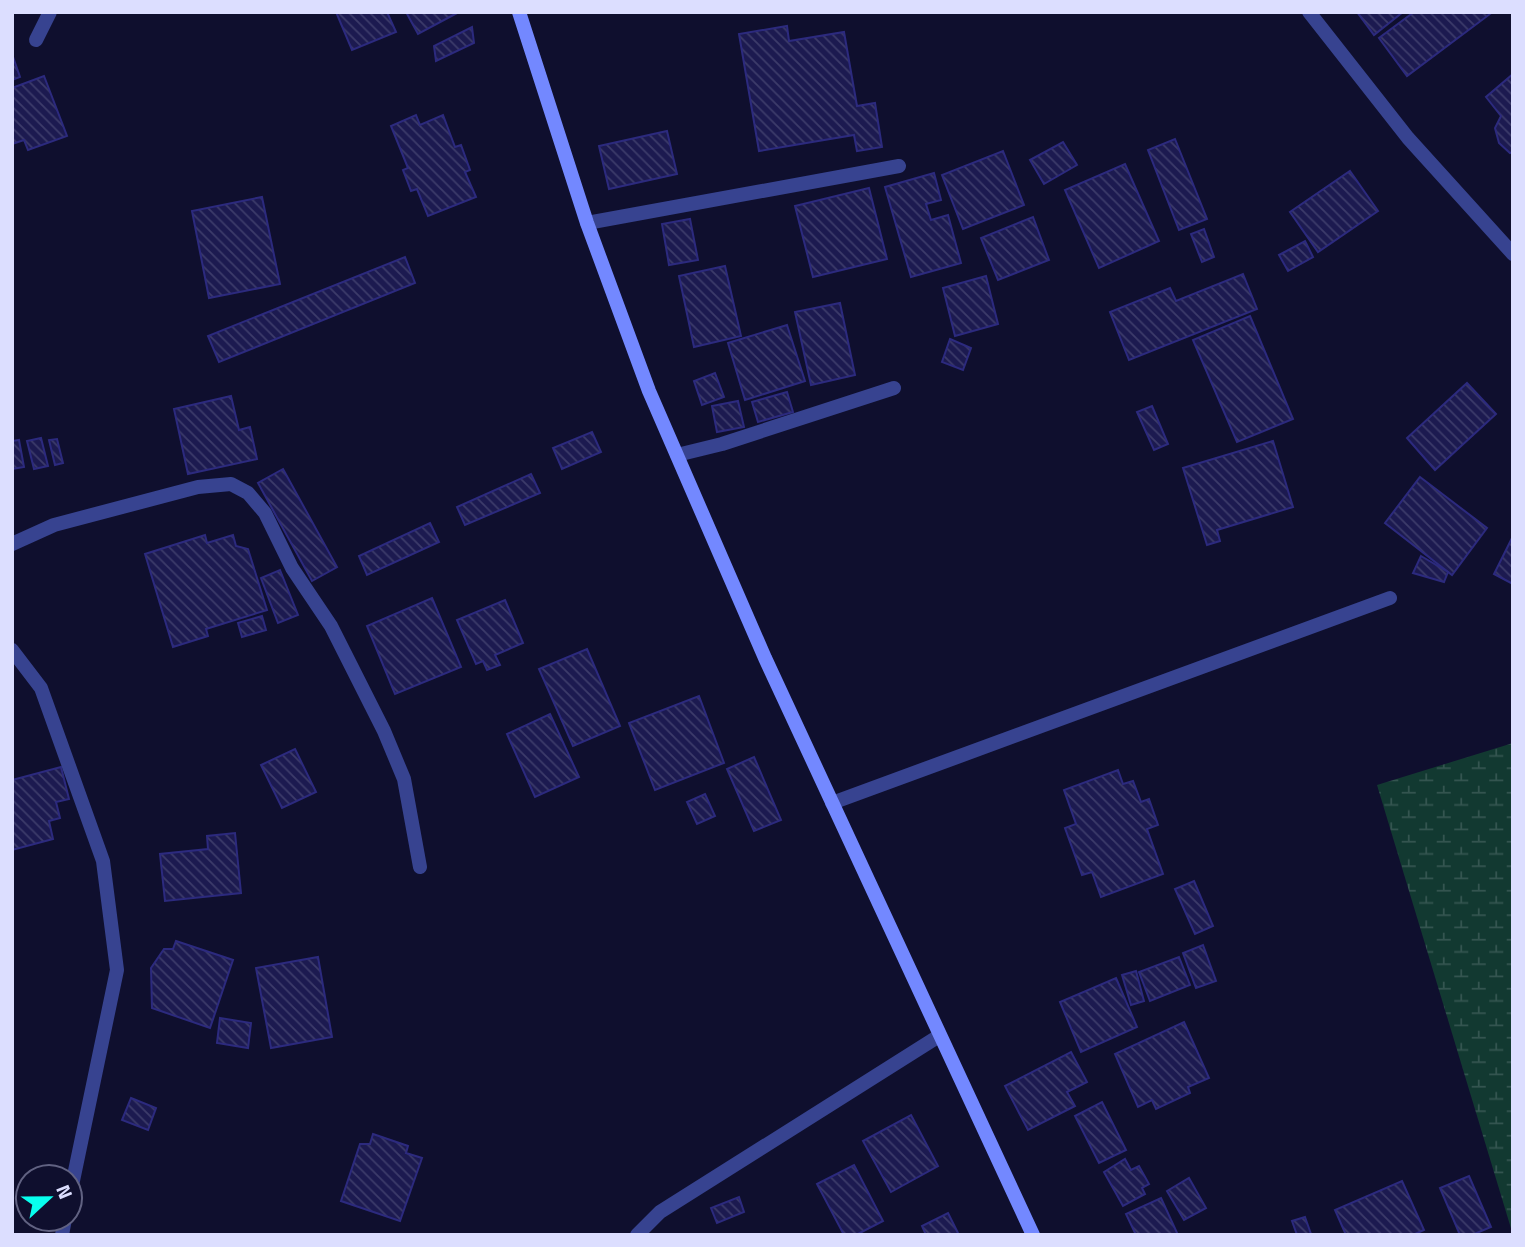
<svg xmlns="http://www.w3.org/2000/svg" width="1525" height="1247" font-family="'Titillium Web',sans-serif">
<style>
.wetland{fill:url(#wetland-marsh)}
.building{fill:url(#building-back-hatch);stroke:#2c2a7e;stroke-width:2}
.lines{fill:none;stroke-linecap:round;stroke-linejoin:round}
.street{stroke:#374390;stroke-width:14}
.secondary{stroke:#7388ff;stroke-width:14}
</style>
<defs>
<pattern id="wetland-marsh" width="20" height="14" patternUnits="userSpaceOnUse" patternTransform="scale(1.75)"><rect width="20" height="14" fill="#123931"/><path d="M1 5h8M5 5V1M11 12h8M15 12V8" fill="none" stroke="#345550"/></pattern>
<pattern id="building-back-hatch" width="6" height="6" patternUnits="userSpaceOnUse" patternTransform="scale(1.75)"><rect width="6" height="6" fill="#1c1a50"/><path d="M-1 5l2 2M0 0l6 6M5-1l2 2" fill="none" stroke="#3c3b6a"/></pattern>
</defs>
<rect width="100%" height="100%" fill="#0f0f2e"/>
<path class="wetland" d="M1513,743V1235L1377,785Z"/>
<g class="building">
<path d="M336,12H387L396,32L352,50Z"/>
<path d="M406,12H459L418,34Z"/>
<path d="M1357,12H1403L1374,35Z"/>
<path d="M1414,12H1488L1490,14L1407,76L1379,38Z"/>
<path d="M787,26L789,41L844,32L857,106L875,103L882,147L857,151L854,135L759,151L739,34Z"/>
<path d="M472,27L474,43L436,61L434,46Z"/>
<path d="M12,54L20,77L12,80Z"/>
<path d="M1513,74V152L1510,153L1499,143L1495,128L1501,116L1486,97Z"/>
<path d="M44,76L67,136L28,150L24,140L12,144V88Z"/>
<path d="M416,115L420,125L443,115L455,147L461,145L470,170L465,172L476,197L428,216L417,189L411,191L403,170L408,168L391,126Z"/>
<path d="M667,131L677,174L609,189L599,146Z"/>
<path d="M1175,139L1207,219L1179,230L1148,150Z"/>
<path d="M1063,142L1077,165L1044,184L1030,160Z"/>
<path d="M1003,151L1024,205L963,229L942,175Z"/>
<path d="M1125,164L1159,241L1099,268L1065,190Z"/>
<path d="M1350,171L1378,211L1318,252L1290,212Z"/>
<path d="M934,173L941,200L926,204L931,220L948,215L961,263L911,277L885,187Z"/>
<path d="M869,188L887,259L813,277L795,206Z"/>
<path d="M262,197L280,284L209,298L192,211Z"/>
<path d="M1033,217L1049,260L998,280L981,238Z"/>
<path d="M690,219L698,260L669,265L662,224Z"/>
<path d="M1204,229L1214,257L1202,262L1191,234Z"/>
<path d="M1305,241L1313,257L1288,271L1279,255Z"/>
<path d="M405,257L415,283L219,362L208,336Z"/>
<path d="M725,266L741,336L694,347L679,276Z"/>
<path d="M1243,274L1257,309L1129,360L1110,312L1170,288L1176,301Z"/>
<path d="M986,276L998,324L955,336L943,288Z"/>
<path d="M840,303L855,375L811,385L795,312Z"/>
<path d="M1250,316L1293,419L1237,442L1193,340Z"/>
<path d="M787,325L805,381L745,400L728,343Z"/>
<path d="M950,339L971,348L963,370L942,362Z"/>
<path d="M715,373L724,397L702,405L694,381Z"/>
<path d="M1467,383L1496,414L1435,470L1407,438Z"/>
<path d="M787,392L793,412L758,422L752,402Z"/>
<path d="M231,396L239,430L250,427L257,459L188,474L174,409Z"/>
<path d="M738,401L744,427L717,432L712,406Z"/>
<path d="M1152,406L1168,444L1154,450L1137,412Z"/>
<path d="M592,432L601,452L562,469L553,448Z"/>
<path d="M41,438L48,466L34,469L27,441Z"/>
<path d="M57,439L63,463L55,465L49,440Z"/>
<path d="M19,440L24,467L12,469V441Z"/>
<path d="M1273,441L1293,507L1217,530L1220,541L1207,545L1183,468Z"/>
<path d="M283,469L337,567L312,581L258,483Z"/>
<path d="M531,474L540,493L465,525L457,507Z"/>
<path d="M1420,477L1487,528L1452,575L1385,523Z"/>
<path d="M430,523L439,542L367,575L359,556Z"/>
<path d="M205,535L207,543L233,535L236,546L248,549L267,610L206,629L208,636L173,647L145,554Z"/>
<path d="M1513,536V584L1494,574Z"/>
<path d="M1421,556L1448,572L1444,582L1413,573Z"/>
<path d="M280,570L298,615L278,623L261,578Z"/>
<path d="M432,598L461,667L395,694L367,626Z"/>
<path d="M505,600L523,643L495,655L500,665L487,670L483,661L476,664L457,620Z"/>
<path d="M262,616L266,630L242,637L238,623Z"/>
<path d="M587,649L620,726L573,746L539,669Z"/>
<path d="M699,696L724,763L655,790L629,723Z"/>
<path d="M550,714L579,777L535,797L507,734Z"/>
<path d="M295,749L316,792L282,808L261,765Z"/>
<path d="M754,757L781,820L754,831L727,769Z"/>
<path d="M61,767L69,799L56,802L60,818L49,821L53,839L12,850V780Z"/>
<path d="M1118,770L1123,784L1133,781L1141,802L1149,799L1158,825L1147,829L1163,874L1101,897L1092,872L1082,875L1065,828L1076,824L1064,790Z"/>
<path d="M705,794L715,816L697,824L687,802Z"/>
<path d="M235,833L241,893L165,901L160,854L208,849L207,836Z"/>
<path d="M1194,881L1213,926L1195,934L1175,889Z"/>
<path d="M176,941L233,960L210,1028L152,1008L151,968L164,949H173Z"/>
<path d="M1203,945L1216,981L1196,988L1183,953Z"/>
<path d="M318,957L332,1037L271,1048L256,968Z"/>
<path d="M1179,957L1190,985L1150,1001L1139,972Z"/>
<path d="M1136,971L1144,1001L1131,1005L1122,975Z"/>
<path d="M1116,978L1137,1027L1081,1052L1060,1002Z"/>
<path d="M220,1018L251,1023L248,1048L217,1043Z"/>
<path d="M1184,1022L1209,1078L1188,1087L1190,1093L1156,1109L1152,1100L1138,1107L1115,1054Z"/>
<path d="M1071,1052L1087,1082L1067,1092L1075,1106L1028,1130L1005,1086Z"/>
<path d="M131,1098L156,1108L148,1130L122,1120Z"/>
<path d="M1102,1102L1126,1150L1099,1163L1075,1116Z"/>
<path d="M911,1115L938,1166L891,1192L863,1141Z"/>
<path d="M373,1134L408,1146L406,1153L422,1158L400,1221L341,1201L360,1144H370Z"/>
<path d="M1125,1159L1131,1170L1139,1166L1149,1184L1142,1188L1145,1194L1123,1206L1104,1172Z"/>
<path d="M854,1165L883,1221L856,1235H844L817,1184Z"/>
<path d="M1469,1176L1491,1227L1472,1235H1460L1440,1188Z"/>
<path d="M1189,1178L1206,1208L1184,1220L1167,1191Z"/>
<path d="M1402,1181L1424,1230L1413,1235H1346L1335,1210Z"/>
<path d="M739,1197L744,1212L717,1223L711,1208Z"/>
<path d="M1161,1198L1178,1235H1136L1126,1214Z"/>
<path d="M948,1213L959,1235H926L922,1226Z"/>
<path d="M1305,1217L1311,1234L1297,1235L1292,1221Z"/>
</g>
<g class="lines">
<g class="street">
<path d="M1309,12L1408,138L1513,254"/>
<path d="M36,40L50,12"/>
<path d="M587,223L899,166"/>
<path d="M677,455L722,444L894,388"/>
<path d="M12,544L54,525L198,487L231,484L248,493L265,513L292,568L331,626L384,731L404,779L420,867"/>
<path d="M12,650L41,688L103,861L117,970L70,1195"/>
<path d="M832,803L1390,598"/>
<path d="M62,1235L65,1219"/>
<path d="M637,1235L660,1212L939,1036"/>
</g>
<path class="secondary" d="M519,12L587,223L649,391L765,658L1033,1235"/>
</g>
<rect width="1525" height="1247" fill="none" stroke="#dcdeff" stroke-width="28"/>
<g transform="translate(49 1198) rotate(68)"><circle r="33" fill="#0f0f2e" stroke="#616282" stroke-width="2"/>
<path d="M0-5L12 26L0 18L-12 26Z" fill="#08ffee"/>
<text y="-10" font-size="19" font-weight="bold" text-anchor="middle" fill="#dcdeff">N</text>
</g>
</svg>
